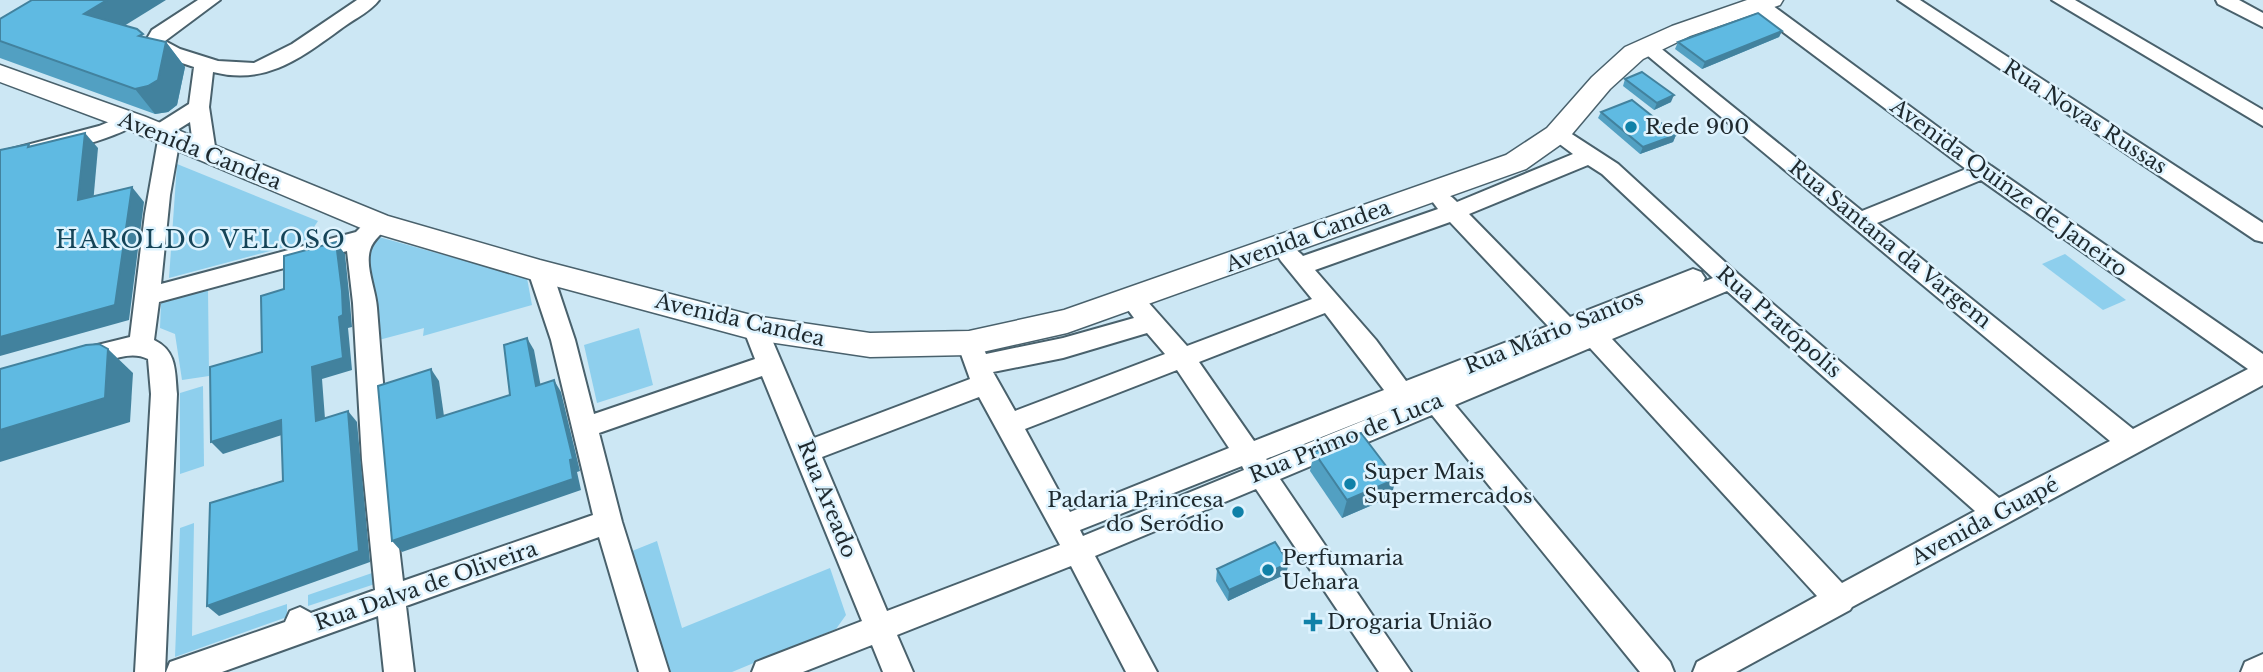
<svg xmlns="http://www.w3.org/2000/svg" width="2263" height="672" font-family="'Libre Baskerville',serif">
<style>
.green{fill:#8ecfed}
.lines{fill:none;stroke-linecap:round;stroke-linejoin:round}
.minor-casing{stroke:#49616c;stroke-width:4}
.major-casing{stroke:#49616c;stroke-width:3}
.minor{fill:#fff;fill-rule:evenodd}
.major{fill:#fff;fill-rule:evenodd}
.wall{fill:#52a0c2}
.shaded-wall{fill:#42829e}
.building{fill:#5fbae2;stroke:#42829e;stroke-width:2}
.poi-dot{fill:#1081a8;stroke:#def3fe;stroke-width:2.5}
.labels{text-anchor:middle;stroke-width:5;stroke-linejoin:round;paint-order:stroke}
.street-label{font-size:21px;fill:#1e292e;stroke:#def3fe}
.poi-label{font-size:21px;fill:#1e292e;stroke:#def3fe;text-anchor:start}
.quarter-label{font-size:24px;letter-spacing:2px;fill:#154458;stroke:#def3fe}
</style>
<rect width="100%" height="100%" fill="#cce7f4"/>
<g class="green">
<path d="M177,164L318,221L304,242L169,278Z"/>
<path d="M379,237L527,278L532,305L423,336L424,328L375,341L362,242Z"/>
<path d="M2065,254L2126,300L2103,310L2042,264Z"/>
<path d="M208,289L209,376L182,380L175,334L160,328L161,303Z"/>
<path d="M639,328L653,385L597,403L584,345Z"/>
<path d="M203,386L204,466L180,474V393Z"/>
<path d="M194,523L192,636L287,604V617L175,657L180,528Z"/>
<path d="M657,541L682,628L830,568L846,615L836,629L732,672H659L627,553Z"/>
<path d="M375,572V584L308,606V595Z"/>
</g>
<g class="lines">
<g class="minor-casing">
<g id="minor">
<path d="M198,0H220L165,41L180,49L218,61L254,63L292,44L357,0H379C371,11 356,18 345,26C303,56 268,86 213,72L209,107L216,153L213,158L205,160L197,158L194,153L190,122L174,132L180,138L170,195L161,284L356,232C366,222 372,214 386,218L389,224C384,233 373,239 370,250C365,267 376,290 377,308C384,399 392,490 403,581L593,515L551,340L528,271L532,265L540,262L548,265L552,271L575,340L594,414L755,359L743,328L746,321L755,319L764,321L767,328L814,438L970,379L957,343L960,336L969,334L978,336L986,354L1063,338L1134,318L1120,299L1124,293L1132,290L1140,293L1187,346L1312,299L1281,261L1277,255L1281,249C1291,246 1296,248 1303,256L1438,209L1432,201L1435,196C1445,193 1450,194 1457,202L1573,154L1546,134L1550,129H1564L1618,164L1738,274L1999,498L2110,441L1636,46L1639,42H1653L1862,211L1966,169L1751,8L1749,4L1751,0H1765L1991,166L2263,354V385L1852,607L1850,610L1736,672H1693L1697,662L1817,596L1590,348L1455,405L1670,662L1674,672H1640L1432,415L1280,479L1411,672H1379L1256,489L1095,556L1157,672H1126L1071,566L897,635L913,672H883L872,645L803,672H752L756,662L862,621L762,376L599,433L622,522L669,672H639L599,537L406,606L414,672H384L378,616L222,672H166L170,662L285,622L290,611L300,607L311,613L375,590L362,460L353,303L347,251L159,302L154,340C177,351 175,371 177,394L165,672H135L151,394L148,359C122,346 95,374 69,366L66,359L69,352L130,337L145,214L158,140L151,138L147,133L151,128L189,104L194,67L161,56L145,42L152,30ZM1588,165L1602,174L1713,278L1703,282L1705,278L1701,272L1693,269L1570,317L1469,214ZM1981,180L2248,369L2133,429L1877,223ZM1450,222L1548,326L1406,381L1376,340L1315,270ZM1727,291L1975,511L1842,583L1612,339ZM1325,313L1384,390L1254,441L1199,362ZM1147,333L1165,354L1015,411L993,372L1063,358ZM1177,370L1229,448L1070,512L1025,429ZM979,397L1060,545L887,611L822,457ZM1397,407L1267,460L1266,459ZM1242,466L1244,470L1083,536L1080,530Z"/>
<path d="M1898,0H1920L2263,223V242L2255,240Z"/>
<path d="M2052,0H2075L2263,110V126Z"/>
<path d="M2216,0H2239L2263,13V27L2218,4Z"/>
<path d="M128,114L135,116L138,121C128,138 25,160 0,166V152L99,126Z"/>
<path d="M2263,654V672H2241L2245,662Z"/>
</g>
</g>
<g class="major-casing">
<path id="major" d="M1747,0H1783L1780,5L1690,36L1643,59L1610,89L1567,140L1526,169L1067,333L969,355L870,357L755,340L540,282L368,231L126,129L0,82V65L146,117L388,216L540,260L755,316L870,333L969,331L1064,310L1506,155L1547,128L1592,77L1625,47L1672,26Z"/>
</g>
<use href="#minor" class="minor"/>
<use href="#major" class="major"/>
</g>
<g class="wall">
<path d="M0,19L125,26L146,38L166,42L185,67L177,105L168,112L155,114L0,58Z"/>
<path d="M1782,31L1779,37L1702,69L1675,49L1678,42Z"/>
<path d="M1625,79L1671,102L1654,110L1623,86Z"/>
<path d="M1601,112L1676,135L1673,142L1640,154L1598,118Z"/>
<path d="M1314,452L1391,497L1342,518L1310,471Z"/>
<path d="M1217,569L1286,574L1228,601L1216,581Z"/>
</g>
<g class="shaded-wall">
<path d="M107,0H166L103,39L84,14Z"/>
<path d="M1782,31L1779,37L1702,69L1705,62Z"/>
<path d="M166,42L185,67L177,105L168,112L155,114L135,89Z"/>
<path d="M1674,95L1671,102L1654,110L1657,103Z"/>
<path d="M85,133L98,148L92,215L78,200Z"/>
<path d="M1676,135L1673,142L1640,154L1643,147Z"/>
<path d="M132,187L144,202L129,320L0,356V337Z"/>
<path d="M336,242L345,254L350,303L352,327L348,328L352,370L322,379L326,432L316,421L312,367L339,317Z"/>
<path d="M527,338L534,350L543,398L536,386Z"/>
<path d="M108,349L133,373L130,422L0,462V430Z"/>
<path d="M431,369L439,381L446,430L437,418Z"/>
<path d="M554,380L561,392L580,471L577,472L581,490L402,552L392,541Z"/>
<path d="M348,411L357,422L370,562L219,616L207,606Z"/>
<path d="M281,420L291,432L223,454L211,442Z"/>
<path d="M1396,479L1391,497L1342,518L1347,500Z"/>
<path d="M1289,563L1286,574L1228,601L1229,590Z"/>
</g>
<g class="building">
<path d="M32,0H107L84,14L137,29L143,34L139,36L166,42L158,80L148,86L135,89L0,41V19Z"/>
<path d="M1758,13L1782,31L1705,62L1678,42Z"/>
<path d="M1642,72L1674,95L1657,103L1625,79Z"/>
<path d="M1632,100L1676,135L1643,147L1601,112Z"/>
<path d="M85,133L78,200L132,187L115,305L0,337V150L29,144L28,147Z"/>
<path d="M336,242L342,291L343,315L339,317L343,358L312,367L316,421L348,411L359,551L207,606L210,503L283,481L281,420L211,442L210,367L262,352L261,296L284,289V256Z"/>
<path d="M527,338L536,386L554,380L573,459L570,460L573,479L392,541L378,386L431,369L437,418L510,395L504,345Z"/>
<path d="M99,344L108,349L105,398L0,430V369L86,345Z"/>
<path d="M1361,433L1396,479L1347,500L1314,452Z"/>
<path d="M1275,542L1289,563L1229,590L1217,569Z"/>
</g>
<g class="poi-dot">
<circle cx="1631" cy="127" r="7"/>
<circle cx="1350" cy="484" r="7"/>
<circle cx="1238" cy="512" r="7"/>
<circle cx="1268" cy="570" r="7"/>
<path d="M1309.5 611.5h7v7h7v7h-7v7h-7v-7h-7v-7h7z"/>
</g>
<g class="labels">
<g class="street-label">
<text transform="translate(2085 117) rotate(33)" y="7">Rua Novas Russas</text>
<text transform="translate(200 151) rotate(22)" y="7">Avenida Candea</text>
<text transform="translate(2009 188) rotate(36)" y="7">Avenida Quinze de Janeiro</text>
<text transform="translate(1308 236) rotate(-20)" y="7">Avenida Candea</text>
<text transform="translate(1890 244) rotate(39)" y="7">Rua Santana da Vargem</text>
<text transform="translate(740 320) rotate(13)" y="7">Avenida Candea</text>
<text transform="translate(1779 322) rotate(41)" y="7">Rua Pratópolis</text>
<text transform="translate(1554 332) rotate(-22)" y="7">Rua Mário Santos</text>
<text transform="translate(1346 438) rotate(-22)" y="7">Rua Primo de Luca</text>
<text transform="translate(827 499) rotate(68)" y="7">Rua Areado</text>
<text transform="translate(1985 521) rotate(-28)" y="7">Avenida Guapé</text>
<text transform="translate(426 586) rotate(-19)" y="7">Rua Dalva de Oliveira</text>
</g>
<g class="poi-label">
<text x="1645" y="134">Rede 900</text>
<text x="1364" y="479">Super Mais<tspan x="1364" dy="24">Supermercados</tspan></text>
<text x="1224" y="507" text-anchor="end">Padaria Princesa<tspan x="1224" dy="24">do Seródio</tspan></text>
<text x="1282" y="565">Perfumaria<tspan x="1282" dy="24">Uehara</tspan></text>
<text x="1327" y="629">Drogaria União</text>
</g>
<g class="quarter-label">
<text x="201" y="248">HAROLDO VELOSO</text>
</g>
</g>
</svg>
